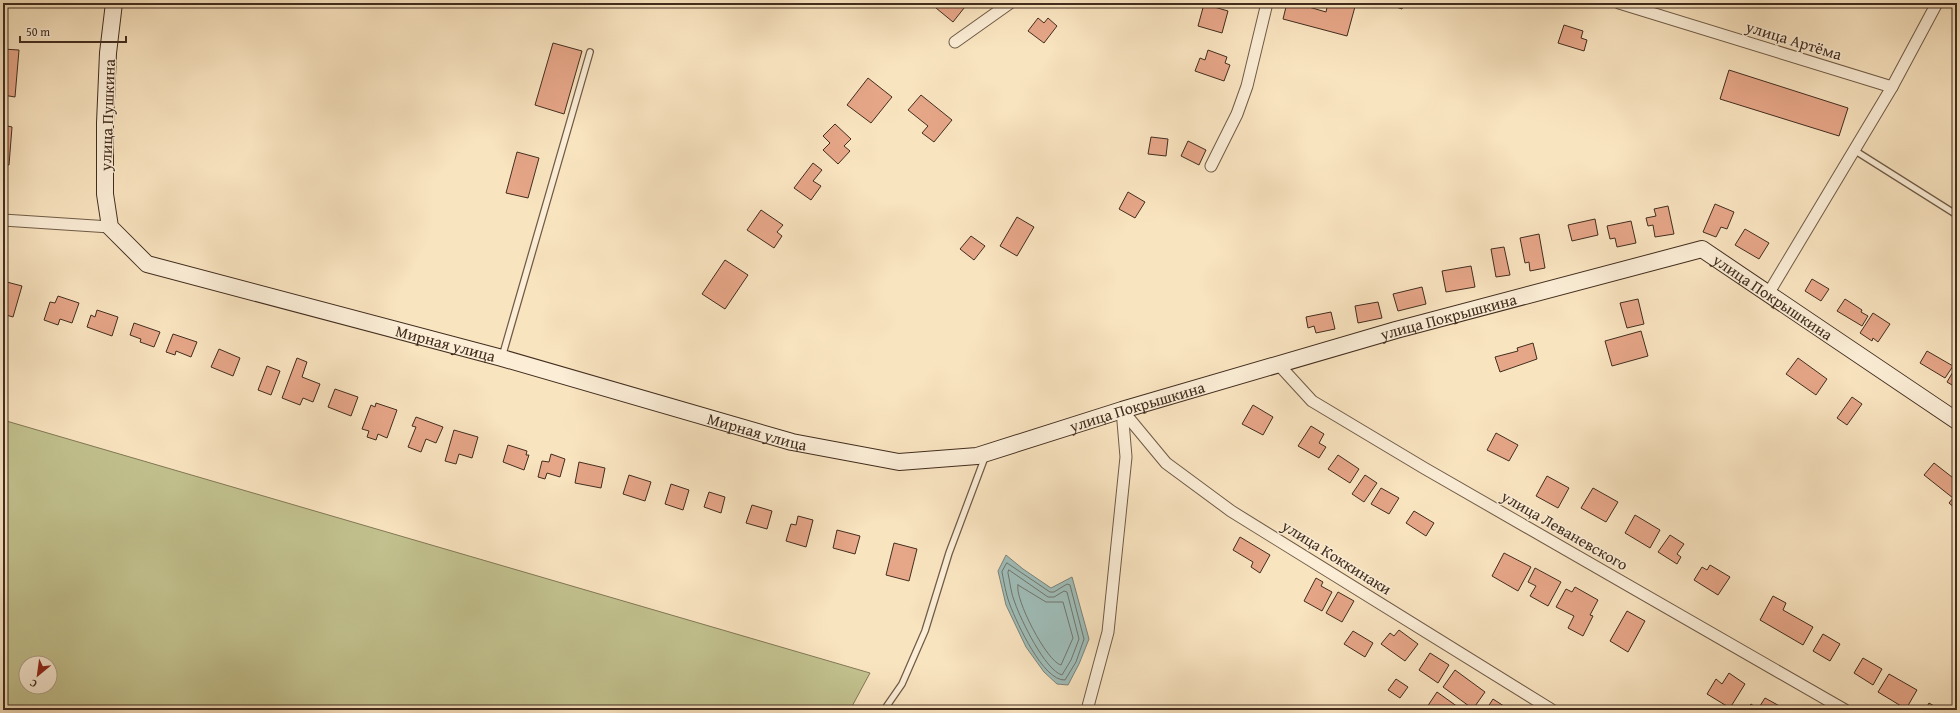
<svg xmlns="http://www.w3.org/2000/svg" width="1960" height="713" font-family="'Gentium Book Plus',serif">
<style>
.green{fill:#c2c28f;stroke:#827856;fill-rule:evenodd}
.water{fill:#9fbdb9;stroke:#7a837b}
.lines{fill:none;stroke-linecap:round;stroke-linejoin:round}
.shore{stroke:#70756c;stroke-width:1}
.building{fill:#e6a688;stroke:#422d1e}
.lane-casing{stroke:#705b46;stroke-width:8}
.street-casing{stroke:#705b46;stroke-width:13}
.secondary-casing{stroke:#422d1e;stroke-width:18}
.lane{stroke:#fbedd6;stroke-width:5.5}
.street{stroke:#fbedd6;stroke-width:11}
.secondary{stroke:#fbedd6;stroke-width:16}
.labels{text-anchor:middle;stroke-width:3;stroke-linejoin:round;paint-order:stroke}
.street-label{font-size:16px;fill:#422d1e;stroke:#fbedd6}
</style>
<rect width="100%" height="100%" fill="#f9e4c0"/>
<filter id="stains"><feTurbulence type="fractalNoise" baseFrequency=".005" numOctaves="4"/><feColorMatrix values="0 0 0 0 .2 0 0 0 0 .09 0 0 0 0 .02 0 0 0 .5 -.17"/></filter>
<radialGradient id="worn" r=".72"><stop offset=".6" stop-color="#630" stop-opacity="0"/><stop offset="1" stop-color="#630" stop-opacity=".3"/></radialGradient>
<path class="green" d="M3,420L870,673L850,710H3ZM26,663H50V687H26Z"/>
<path class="water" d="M1006,555L1023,569L1051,588L1072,577L1089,639L1079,664L1068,685L1057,684L1044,672L1026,647L1006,605L998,571Z"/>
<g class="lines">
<g class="shore">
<path d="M1007,563L1050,592H1054L1067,584L1070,585L1084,639L1076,662L1065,680C1043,681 1017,623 1010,605C1006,595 1004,582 1002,572Z"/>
<path d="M1009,570L1048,597H1054L1064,591L1067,592L1079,639L1071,660L1062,675C1045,670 1021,620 1015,603C1011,594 1010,582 1008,573Z"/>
<path d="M1018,585L1046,602H1063L1073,638L1061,665C1047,662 1014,598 1018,585Z"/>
</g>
</g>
<g class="building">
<path d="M939,3H968L953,22L936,8Z"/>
<path d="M1063,3H1073L1069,8Z"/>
<path d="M1287,3H1295L1326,12L1328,3H1356L1347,36L1283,19Z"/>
<path d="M1394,3H1404L1402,9L1393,6Z"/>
<path d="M1204,4L1228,11L1222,33L1198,26Z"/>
<path d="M1038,18L1044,23L1048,18L1057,26L1044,43L1028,31Z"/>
<path d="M1564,25L1583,31L1581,38L1587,40L1584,51L1558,43Z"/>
<path d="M553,43L582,51L564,114L535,105Z"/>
<path d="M3,49L19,50L15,97L3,95Z"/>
<path d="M1208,50L1227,57L1225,63L1230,65L1224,81L1195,71L1200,58L1205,60Z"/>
<path d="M1729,70L1848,108L1839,136L1720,99Z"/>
<path d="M868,78L892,97L871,123L847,105Z"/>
<path d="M921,95L952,120L934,142L922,133L928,126L908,110Z"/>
<path d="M835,124L851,139L844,146L850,151L838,164L823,150L830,143L823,136Z"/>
<path d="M3,125L12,127L9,165L3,164Z"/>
<path d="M1151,137L1168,139L1166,156L1148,154Z"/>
<path d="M1188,141L1206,150L1199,165L1181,156Z"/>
<path d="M517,152L539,158L528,198L506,193Z"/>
<path d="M813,163L822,170L813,181L821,186L811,200L794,188Z"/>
<path d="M1128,192L1145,202L1135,218L1119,209Z"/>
<path d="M1715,204L1734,212L1727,229L1721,227L1716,237L1703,232Z"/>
<path d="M1668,206L1674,234L1655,237L1653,225L1648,226L1646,218L1656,216L1654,209Z"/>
<path d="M761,210L783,225L777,232L782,236L774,248L747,230Z"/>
<path d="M1017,217L1034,227L1017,256L1000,246Z"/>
<path d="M1595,219L1598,235L1572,241L1568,225Z"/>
<path d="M1631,221L1636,243L1617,247L1615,238L1610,239L1607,226Z"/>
<path d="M1745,229L1769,243L1759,259L1735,245Z"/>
<path d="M1539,234L1545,268L1530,271L1529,262L1525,263L1520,238Z"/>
<path d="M971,236L985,246L974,260L960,249Z"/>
<path d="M1504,247L1510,275L1496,277L1491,249Z"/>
<path d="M725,260L748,275L725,309L702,294Z"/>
<path d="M1471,266L1475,287L1446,292L1442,271Z"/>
<path d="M1812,279L1829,289L1821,301L1805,291Z"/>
<path d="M3,281L22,286L13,317L3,314Z"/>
<path d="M1422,287L1426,304L1398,311L1393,294Z"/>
<path d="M58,296L79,303L72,323L60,319L58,325L44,320L50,302L55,303Z"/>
<path d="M1638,299L1644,324L1627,328L1620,303Z"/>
<path d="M1845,299L1862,310L1861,312L1868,316L1862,326L1837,311Z"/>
<path d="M1378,302L1382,318L1358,323L1355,306Z"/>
<path d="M97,310L118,317L112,336L87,327L91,315L95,317Z"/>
<path d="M1331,312L1335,329L1316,333L1314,326L1308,328L1306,317Z"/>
<path d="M1873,313L1890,324L1878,342L1873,338L1872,341L1860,333Z"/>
<path d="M134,323L160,332L154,347L140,342L141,339L130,335Z"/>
<path d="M1641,331L1648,356L1612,366L1605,341Z"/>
<path d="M173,334L197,342L191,357L176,351L175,355L166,352Z"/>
<path d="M1533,343L1537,359L1500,372L1495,357L1518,351L1517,348Z"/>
<path d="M219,349L240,358L233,376L211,367Z"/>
<path d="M1927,351L1953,366L1945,378L1920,363Z"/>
<path d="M297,358L307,362L302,377L320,384L313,402L303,398L300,405L282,398Z"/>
<path d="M1798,358L1827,379L1816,395L1786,374Z"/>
<path d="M1957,365V388L1947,382Z"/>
<path d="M267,366L280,371L271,395L258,390Z"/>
<path d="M335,389L358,397L351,416L328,407Z"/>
<path d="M1852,397L1862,404L1847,425L1837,418Z"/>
<path d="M376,403L397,410L387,438L378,434L376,440L367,437L369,431L362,429L371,405L375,407Z"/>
<path d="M1253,405L1273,417L1263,435L1242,424Z"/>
<path d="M416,417L443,427L436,443L426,439L421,452L408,447L416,427L412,426Z"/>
<path d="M1311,426L1324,434L1319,443L1326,447L1319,458L1298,446Z"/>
<path d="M454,430L478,437L472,458L459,454L456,464L445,461Z"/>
<path d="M1496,433L1518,445L1509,461L1487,450Z"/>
<path d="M508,445L527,451L526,455H529L524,470L503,462Z"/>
<path d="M551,454L565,459L560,477L547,473L545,479L538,477L542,461L549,462Z"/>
<path d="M1338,455L1359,469L1350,483L1328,469Z"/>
<path d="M579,462L605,468L601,488L575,483Z"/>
<path d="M1934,463L1957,481V510L1949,503L1953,498L1924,475Z"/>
<path d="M629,475L651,482L645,501L623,494Z"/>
<path d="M1365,475L1377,483L1364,502L1352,494Z"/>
<path d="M1547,476L1569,488L1558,508L1536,496Z"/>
<path d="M671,484L689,490L683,510L665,504Z"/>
<path d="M1381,488L1399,498L1389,514L1371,504Z"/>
<path d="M1593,488L1618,502L1606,522L1581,508Z"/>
<path d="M709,492L725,497L721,513L704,507Z"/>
<path d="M752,505L772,511L767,529L746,523Z"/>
<path d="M1414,511L1434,523L1426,536L1406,523Z"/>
<path d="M1635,515L1660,530L1650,548L1625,533Z"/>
<path d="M798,516L813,520L806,547L786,541L791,524L796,525Z"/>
<path d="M837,530L860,536L855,554L833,548Z"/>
<path d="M1670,535L1684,544L1677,554L1681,557L1677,564L1658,552Z"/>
<path d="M1240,537L1270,555L1260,573L1251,567L1253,562L1233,550Z"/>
<path d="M894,543L917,549L909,581L886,575Z"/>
<path d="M1504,553L1531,567L1518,591L1492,576Z"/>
<path d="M1710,565L1730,577L1718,595L1694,580L1702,567L1707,570Z"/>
<path d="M1535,568L1561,582L1548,606L1530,596L1536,586L1528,582Z"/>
<path d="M1316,578L1323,582L1321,586L1332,592L1322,611L1304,601Z"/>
<path d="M1575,587L1598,600L1590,615L1593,616L1583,636L1568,628L1574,616L1556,607L1566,589L1572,592Z"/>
<path d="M1338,592L1354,601L1342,622L1326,613Z"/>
<path d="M1773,596L1786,603L1783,610L1813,627L1803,645L1760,620Z"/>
<path d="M1627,611L1645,621L1628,652L1610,641Z"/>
<path d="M1399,630L1418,644L1405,661L1381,644L1390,633L1394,636Z"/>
<path d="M1353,631L1373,643L1365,657L1344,644Z"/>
<path d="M1823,634L1840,644L1830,661L1813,651Z"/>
<path d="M1430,653L1449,665L1438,683L1419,670Z"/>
<path d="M1863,658L1882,669L1873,685L1854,673Z"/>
<path d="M1455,670L1485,692L1473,709L1443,687Z"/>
<path d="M1729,673L1745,684L1730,708L1707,694L1716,679L1722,684Z"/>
<path d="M1889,674L1917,690L1906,709L1878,692Z"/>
<path d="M1396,679L1408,687L1400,698L1388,690Z"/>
<path d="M1437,692L1458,707L1456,710H1425Z"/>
<path d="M1765,698L1785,709L1784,710H1747L1751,704L1758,709Z"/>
<path d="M1493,699L1510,710H1486Z"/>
<path d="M1929,703L1941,710H1925Z"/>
</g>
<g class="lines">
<g class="lane-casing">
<g id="lane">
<path d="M1854,150L1957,215"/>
<path d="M502,357L590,52"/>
<path d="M884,710L902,684L925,631L949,553L985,457"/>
</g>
</g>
<g class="street-casing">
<g id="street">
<path d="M1619,3L1892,87"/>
<path d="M955,42L1010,3"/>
<path d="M1211,166L1237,114L1247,86L1267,3"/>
<path d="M3,220L110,227"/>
<path d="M1768,294L1892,87L1937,3"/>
<path d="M1279,365L1312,401L1424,468L1845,710"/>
<path d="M1122,410L1166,463L1231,511L1552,710"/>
<path d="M1087,710L1108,632L1126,457L1122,410"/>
</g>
</g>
<g class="secondary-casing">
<g id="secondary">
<path id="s1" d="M114,3L108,53L105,123V194L110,227L147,264L502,358L792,442L899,462L977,456L1122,410L1396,330L1702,249L1957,421"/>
</g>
</g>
<use href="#lane" class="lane"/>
<use href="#street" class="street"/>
<use href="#secondary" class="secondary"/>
</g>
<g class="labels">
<g class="street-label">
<text transform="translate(1794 40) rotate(17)" y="6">улица Артёма</text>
<text transform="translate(107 115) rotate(-88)" y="6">улица Пушкина</text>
<text dy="6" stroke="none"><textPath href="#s1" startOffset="1973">улица Покрышкина</textPath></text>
<text dy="6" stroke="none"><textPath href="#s1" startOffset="1625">улица Покрышкина</textPath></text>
<text dy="6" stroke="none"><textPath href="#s1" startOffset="586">Мирная улица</textPath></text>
<text dy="6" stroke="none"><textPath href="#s1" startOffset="1301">улица Покрышкина</textPath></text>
<text dy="6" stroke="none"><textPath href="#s1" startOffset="910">Мирная улица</textPath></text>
<text transform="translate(1565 530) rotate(30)" y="6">улица Леваневского</text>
<text transform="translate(1337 557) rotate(32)" y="6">улица Коккинаки</text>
</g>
</g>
<rect width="1960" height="713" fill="none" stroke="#f9e4c0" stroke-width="16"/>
<rect x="4" y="4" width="1952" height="705" fill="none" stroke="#422d1e" stroke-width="2"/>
<rect x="8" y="8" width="1944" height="697" fill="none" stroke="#422d1e"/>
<g transform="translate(38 675) rotate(209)"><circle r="19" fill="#fbedd6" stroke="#b1a08c"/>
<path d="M0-3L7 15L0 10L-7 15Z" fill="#8f2418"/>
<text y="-6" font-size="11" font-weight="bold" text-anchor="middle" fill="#422d1e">С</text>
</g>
<path d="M20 36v6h106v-6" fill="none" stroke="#422d1e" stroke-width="2"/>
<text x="26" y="36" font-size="12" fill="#422d1e" stroke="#fbedd6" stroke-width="3" paint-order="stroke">50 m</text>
<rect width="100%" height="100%" filter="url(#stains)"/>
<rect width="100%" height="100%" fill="url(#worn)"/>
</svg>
